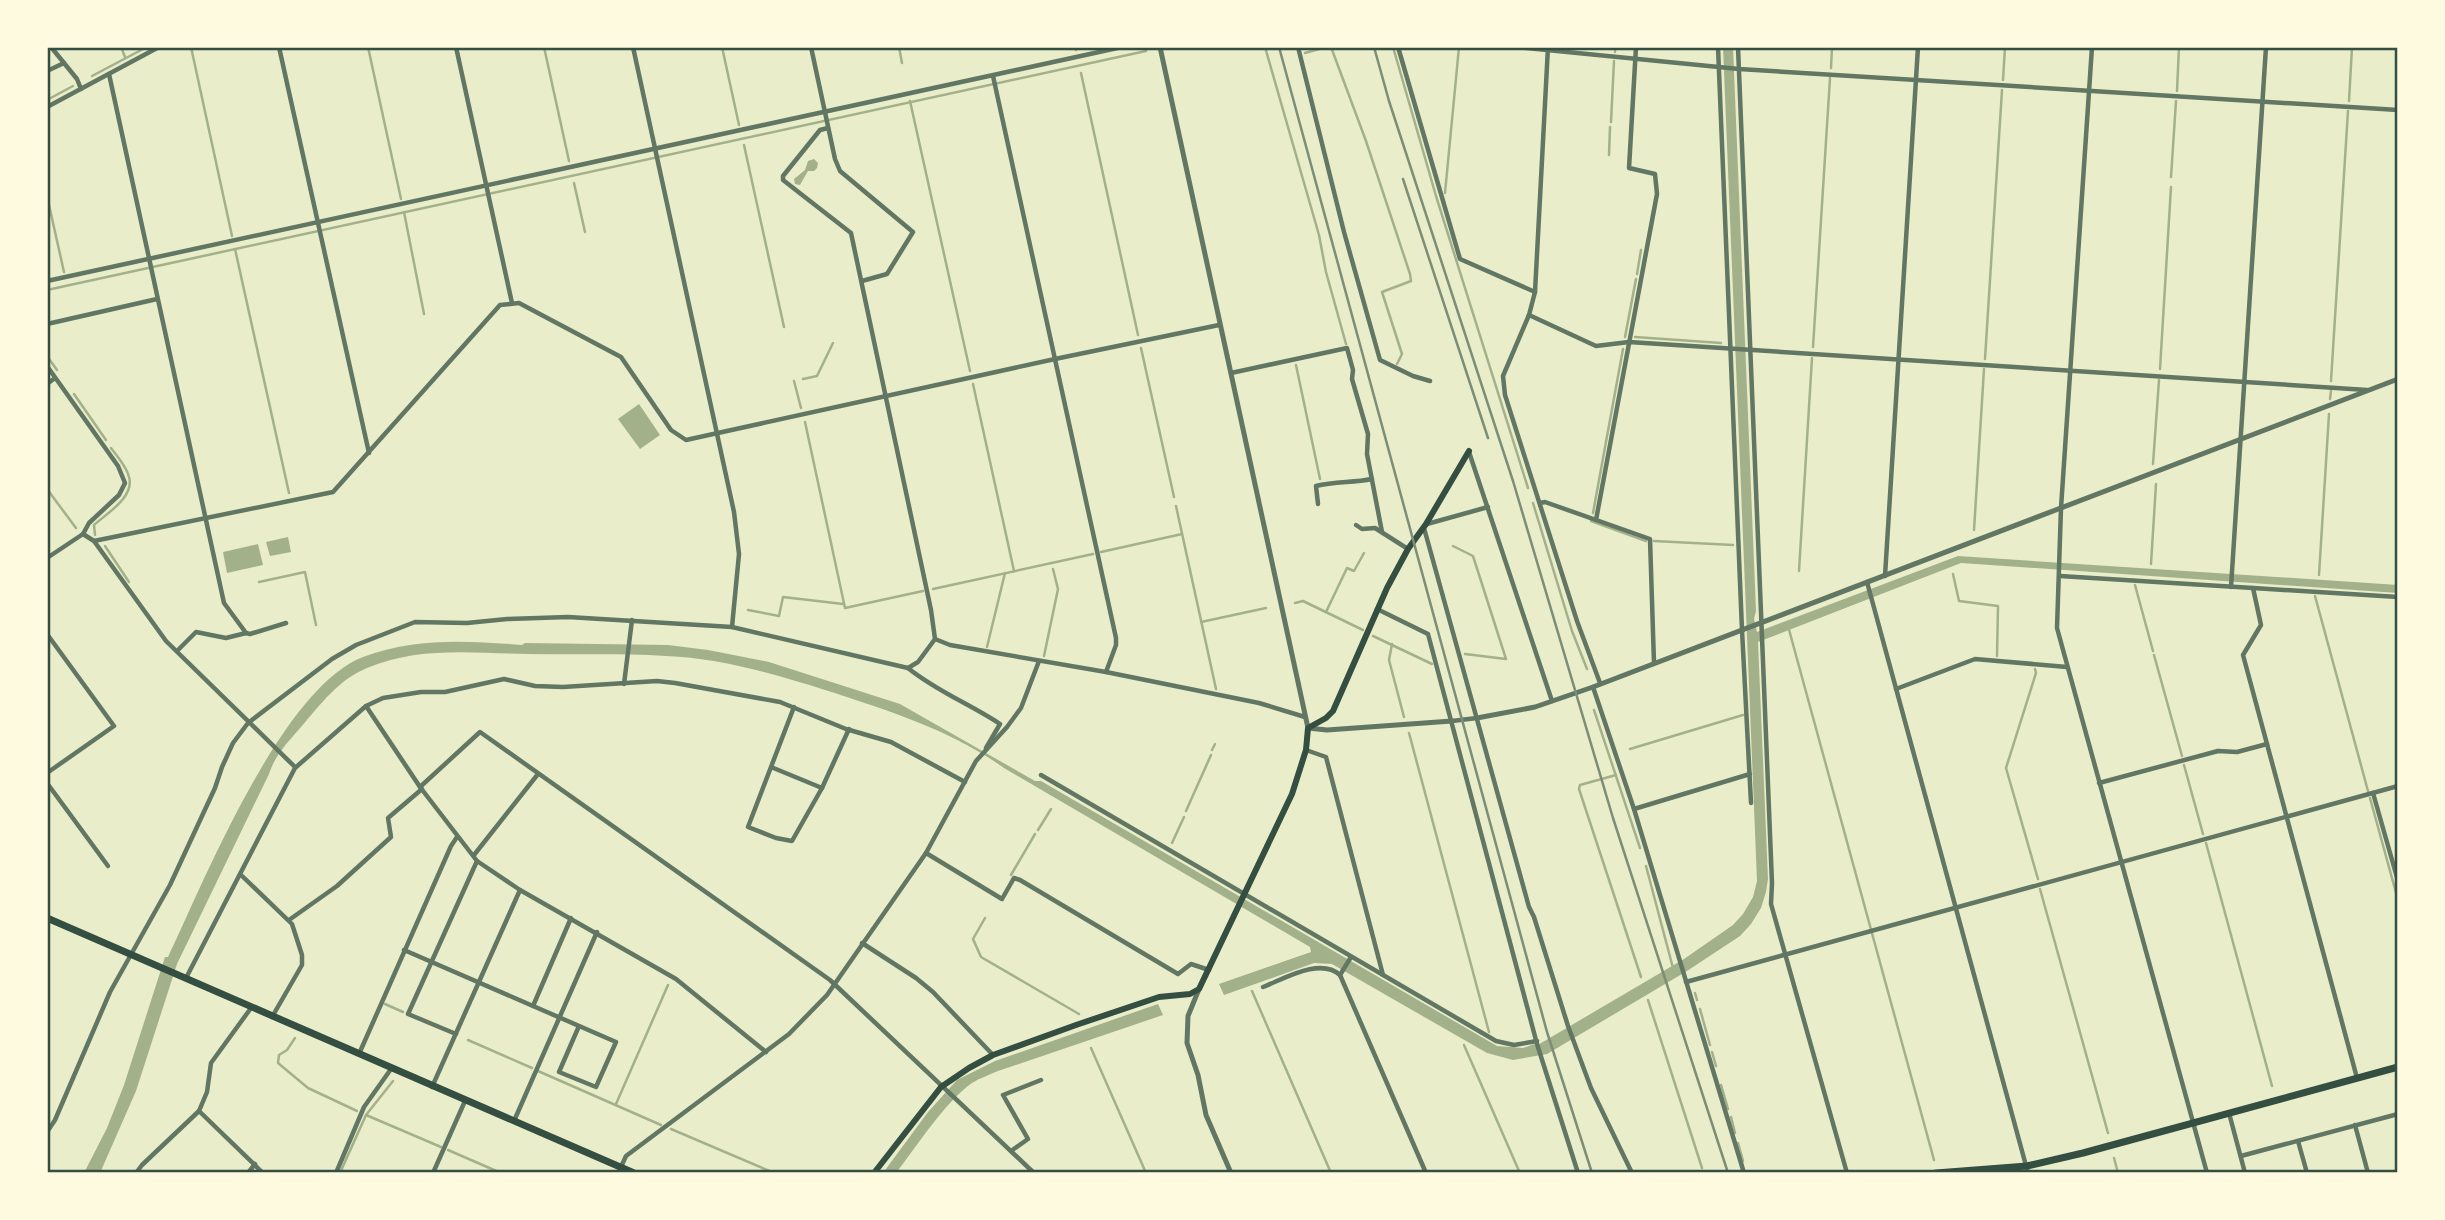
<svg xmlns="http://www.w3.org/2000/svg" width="2445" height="1220" font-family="'Alegreya Sans',sans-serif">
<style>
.water{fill:#a3b18a}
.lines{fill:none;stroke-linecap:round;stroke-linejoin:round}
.stream{stroke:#a3b18a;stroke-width:2.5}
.minor{stroke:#617663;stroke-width:4.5}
.tertiary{stroke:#617663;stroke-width:5}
.secondary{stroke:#344e41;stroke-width:6}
.primary{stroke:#344e41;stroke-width:7}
.trunk{stroke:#344e41;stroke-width:7}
.rail{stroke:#7c8e77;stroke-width:2.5}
.neatline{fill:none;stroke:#344e41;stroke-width:2.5}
</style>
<rect width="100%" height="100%" fill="#e9edc9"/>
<g class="water">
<path d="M1723,47H1733L1756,611L1754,619L1757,632L1958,556L2398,585V593L1961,563L1758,642L1768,879L1766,892L1761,908L1751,924L1740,936L1687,971L1547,1054L1513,1060L1487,1053L1332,964L1314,963L1224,995L1219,984L1311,952L1310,947L1004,768C951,730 887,710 825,690C774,674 720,658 666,656C620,653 574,655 528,654C474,653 418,646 367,668C338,680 321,704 301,727C288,742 275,755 269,774L177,964L136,1091L100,1173H84L107,1128L124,1085L165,957H168C205,879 282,688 363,657C416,637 468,641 522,645L525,643L668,645L708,650L769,662L900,704L1035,781H1041L1497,1046L1523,1048L1534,1044L1536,1046L1684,959L1733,925L1743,914L1753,897L1757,881Z"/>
<path d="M814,159L818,163L817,168L814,171H808L800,185L795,184L794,179L805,170L808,161Z"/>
<path d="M639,404L660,435L640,449L618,419Z"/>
<path d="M288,537L291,552L270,556L266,542Z"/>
<path d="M258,544L263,565L227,573L223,552Z"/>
<path d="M1158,1004L1163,1015L998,1071C989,1075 980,1078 972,1083C945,1102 917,1146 896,1173H883L928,1112L957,1080L995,1061Z"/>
</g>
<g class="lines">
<g class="stream">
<path d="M121,47L125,57"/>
<path d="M191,47L232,236"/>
<path d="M368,47L401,199"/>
<path d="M544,47L569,161"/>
<path d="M722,47L739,125"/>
<path d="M899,47L902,63"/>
<path d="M1075,47L1076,50"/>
<path d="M1265,47L1319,235L1326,272L1346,344"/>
<path d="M1331,47L1366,141L1410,274L1411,281L1382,292L1402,354L1397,364"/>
<path d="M1393,47L1436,196L1528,488"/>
<path d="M1615,52V47"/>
<path d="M1305,53L1326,47"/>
<path d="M1831,68L1832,47"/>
<path d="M1081,73L1138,335"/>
<path d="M92,76L145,48"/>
<path d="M2003,80L2005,47"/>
<path d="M2177,91L2179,47"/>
<path d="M47,100L73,86"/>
<path d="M910,101L970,371"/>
<path d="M2349,101L2352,47"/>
<path d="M1611,122L1614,61"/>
<path d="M744,145L784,327"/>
<path d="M1609,155L1610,127"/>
<path d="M2171,177L2176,101"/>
<path d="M574,183L585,232"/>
<path d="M1445,193L1459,47"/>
<path d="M47,196L64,272"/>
<path d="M404,212L424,314"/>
<path d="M235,249L289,493"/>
<path d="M1637,274L1641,250"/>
<path d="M47,290L1146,51"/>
<path d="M1625,337L1636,279"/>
<path d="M1635,337L1721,343"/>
<path d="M1813,347L1830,78"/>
<path d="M1141,348L1174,497"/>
<path d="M47,356L57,370"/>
<path d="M1985,359L2002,90"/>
<path d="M1296,365L1320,479"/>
<path d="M2160,369L2171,187"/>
<path d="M803,379L817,376L833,343"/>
<path d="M794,381L801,408"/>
<path d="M2331,381L2348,111"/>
<path d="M973,384L1014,571"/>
<path d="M74,394L106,440"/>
<path d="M2330,399L2331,391"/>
<path d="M805,422L845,608L923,591"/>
<path d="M2153,464L2159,380"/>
<path d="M47,489L76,528"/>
<path d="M1533,503L1572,631L1587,669"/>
<path d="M1176,506L1216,689"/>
<path d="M1593,513L1623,349"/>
<path d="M1591,521L1646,541"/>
<path d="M1974,530L1984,369"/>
<path d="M95,535L94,525C106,514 135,497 129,477C127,467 117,456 111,448"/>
<path d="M1654,541L1733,545"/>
<path d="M105,546L129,582"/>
<path d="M1453,546L1473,556L1506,659L1465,654"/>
<path d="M1101,552L1182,534"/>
<path d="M2151,564L2156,484"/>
<path d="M1799,571L1812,358"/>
<path d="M1953,574L1959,601L1998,606L1997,656"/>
<path d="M2319,575L2329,414"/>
<path d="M259,582L305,572L316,625"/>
<path d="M2135,585L2153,651"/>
<path d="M933,589L1093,554"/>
<path d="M2315,596L2368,791"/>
<path d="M1295,603L1303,601L1363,630"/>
<path d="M748,610L779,616L783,597L843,604"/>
<path d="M1326,612L1347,568L1354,571L1364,553"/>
<path d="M1201,622L1266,608"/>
<path d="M1788,626L1934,1160"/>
<path d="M1373,636L1432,664"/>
<path d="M1392,644L1389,660L1404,717"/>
<path d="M987,647L1005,573"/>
<path d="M2154,655L2182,756"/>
<path d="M1044,656L1058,589L1053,569"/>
<path d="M2035,669L2036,673L2006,768L2038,879"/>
<path d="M1594,710L1640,848"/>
<path d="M1409,733L1489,1032"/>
<path d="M1630,749L1743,715"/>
<path d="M1212,750L1215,744"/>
<path d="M2184,765L2203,834"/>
<path d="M1616,775L1580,785L1579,789L1641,977"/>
<path d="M2370,798L2398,900"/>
<path d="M1186,811L1211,755"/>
<path d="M1038,830L1051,809"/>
<path d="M1172,843L1184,817"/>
<path d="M2206,843L2272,1086"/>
<path d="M1646,866L1673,968"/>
<path d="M1011,875L1035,834"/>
<path d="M2040,889L2108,1133"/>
<path d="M985,918L973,939L981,957L1079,1014"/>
<path d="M1252,991L1331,1173"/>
<path d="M1695,993L1697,1000"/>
<path d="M1648,1000L1702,1168"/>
<path d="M385,1004L403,1012"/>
<path d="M1700,1009L1710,1045"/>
<path d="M295,1038L287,1050L279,1055L278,1063L308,1088L357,1111"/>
<path d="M468,1040L532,1068"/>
<path d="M1464,1045L1519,1171"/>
<path d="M1091,1048L1146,1173"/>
<path d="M1712,1052L1716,1066"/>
<path d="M538,1071L661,1125"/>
<path d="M1721,1085L1728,1109"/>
<path d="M616,1104L668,985"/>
<path d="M366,1115L441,1147"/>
<path d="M1731,1117L1735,1133"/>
<path d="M671,1129L774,1173"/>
<path d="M1738,1143L1743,1161"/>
<path d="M448,1150L501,1173"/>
<path d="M2114,1158L2118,1173"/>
<path d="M340,1173L366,1115L393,1081"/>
</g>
<g class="minor">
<path d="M51,47L77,79L81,89"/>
<path d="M279,47L369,453"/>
<path d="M456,47L512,303"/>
<path d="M633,47L734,512L739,554L732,627"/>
<path d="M811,47L835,159L840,171L913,232L887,274L862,281"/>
<path d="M1298,47L1344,232L1380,360L1413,376L1430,381"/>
<path d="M1398,47L1460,259L1535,292"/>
<path d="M1516,47L1739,69L2398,110"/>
<path d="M1548,47L1535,292L1529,315L1503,376L1505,395L1577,621L1600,683"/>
<path d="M1718,47L1742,630L1751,803"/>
<path d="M1738,47L1772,883L1771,904L1847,1173"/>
<path d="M2092,47L2061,508L2057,628L2207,1173"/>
<path d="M47,71L64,63"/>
<path d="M109,74L224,603L246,633"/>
<path d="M993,76L1116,638V645L1106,672"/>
<path d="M47,107L159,47"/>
<path d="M828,128L820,130L783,176V180L851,233L931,610L935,639"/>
<path d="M47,281L1122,47"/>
<path d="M1529,315L1596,346L1629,342L2367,390"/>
<path d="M47,324L157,299"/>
<path d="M47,366L118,466L125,483L119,495L89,523L83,534L47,558"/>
<path d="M1231,373L1347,348L1353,370L1352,379L1368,434L1367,454L1382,532"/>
<path d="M47,384L55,378"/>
<path d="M1469,452L1552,701"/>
<path d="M1540,503L1545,502L1650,539L1654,663"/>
<path d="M1318,504L1316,486C1335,481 1352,483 1372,479"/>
<path d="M1596,520L1657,194L1655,174L1629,168L1636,47"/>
<path d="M1427,524L1488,507"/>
<path d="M1356,525L1362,529L1375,528L1408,549"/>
<path d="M1424,528L1529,907L1534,917L1568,1026L1591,1088L1632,1173"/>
<path d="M83,534L94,541L166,641L295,767"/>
<path d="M94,541L333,492L500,305L519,303L621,357L671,430L686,440L1055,359L1219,325"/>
<path d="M1885,576L1918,47"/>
<path d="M2060,576L2253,588L2261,625L2243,655L2357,1078"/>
<path d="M1867,582L2028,1173"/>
<path d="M2231,587L2266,47"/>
<path d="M2253,588L2398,597"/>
<path d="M1377,609L1428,634L1537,1044L1578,1173"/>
<path d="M47,634L114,726L47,773"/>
<path d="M177,651L196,632L226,638L246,633L250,634L286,623"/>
<path d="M908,668L918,662L935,639L950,645L1106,672L1259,703L1305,717"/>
<path d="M624,684L632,620"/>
<path d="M1593,687L1634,809L1744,1173"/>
<path d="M1896,689L1975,659L2067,667"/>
<path d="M366,706L420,787L477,861L520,890L676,979L766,1052"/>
<path d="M1452,721L1477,718"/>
<path d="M1306,750L1326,757L1383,975"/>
<path d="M771,767L822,788L792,841L776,838L748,827L794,707"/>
<path d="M1041,775L1496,1041L1514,1045L1537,1041"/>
<path d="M47,783L108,866"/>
<path d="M2099,783L2218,751L2237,752L2267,744"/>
<path d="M420,787L480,732L830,980L1034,1173"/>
<path d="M822,788L849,729"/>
<path d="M2373,793L2398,881"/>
<path d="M1634,809L1750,774"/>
<path d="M926,853L1002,899L1014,878L1020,880L1178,974L1191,964L1209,970"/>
<path d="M474,855L538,774"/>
<path d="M241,875L292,924L302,955V965L272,1017"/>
<path d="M289,920L337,886L391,837L388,818L422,789"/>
<path d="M862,943L916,978L933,992L993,1055"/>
<path d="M404,950L616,1042L596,1087L559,1072L579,1026"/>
<path d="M1340,975L1351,957"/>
<path d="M186,978L295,768L366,706L383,698L421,692H445L504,679L535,686L563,687L657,681L675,683L780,702L846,729L891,742L965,782"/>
<path d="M1686,982L2398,786"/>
<path d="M1263,987C1284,979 1320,957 1340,975L1426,1173"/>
<path d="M533,1006L571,918"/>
<path d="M456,1034L408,1014L477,861"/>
<path d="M359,1054L451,846L457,837"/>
<path d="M432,1087L520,890"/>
<path d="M199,1111L263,1173"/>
<path d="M2229,1113L2245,1173"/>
<path d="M514,1121L597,932"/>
<path d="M2355,1125L2368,1173"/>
<path d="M47,1132L55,1120L110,992L170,885L215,788L222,767L233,743L248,723L332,659L356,645L415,622L467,623L507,619L568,617L732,627L908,668C936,691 970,704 1000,724L986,748"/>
<path d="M2298,1141L2307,1173"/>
<path d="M1011,1151L1028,1139L1003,1095L1041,1080"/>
<path d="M2241,1156L2398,1114"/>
<path d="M621,1167L626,1156L789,1034L827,995L926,853L976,761L1007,727L1021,708L1039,661"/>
<path d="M136,1173L142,1165L199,1111L207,1092L211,1063L251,1008"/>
<path d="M248,1173L255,1164"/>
<path d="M336,1173L364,1107L391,1069"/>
<path d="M433,1173L465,1101"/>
</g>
<g class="tertiary">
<path d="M1160,47L1308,728L1327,730L1452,721"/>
<path d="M1477,718L1535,707L1593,687L2398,379"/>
<path d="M1199,989L1188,1016L1187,1043L1198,1075L1206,1115L1231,1173"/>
</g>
<path class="secondary" d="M874,1173L941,1087L969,1068L993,1055L1076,1025L1159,997L1190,994L1199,989L1292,794L1306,750L1308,728L1326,718L1333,711L1387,588L1408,549L1426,524L1469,451"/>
<path class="primary" d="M1936,1173L2027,1166L2083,1153L2398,1067"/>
<path class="trunk" d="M47,918L634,1173"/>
<g class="rail">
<path d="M1279,47L1547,1032L1592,1173"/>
<path d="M1374,47L1389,101L1513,481L1613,818L1728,1173"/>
<path d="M1403,179L1488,438"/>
</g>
</g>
<rect width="2445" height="1220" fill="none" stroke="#fefae0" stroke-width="98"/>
<rect x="49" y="49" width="2347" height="1122" class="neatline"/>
</svg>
